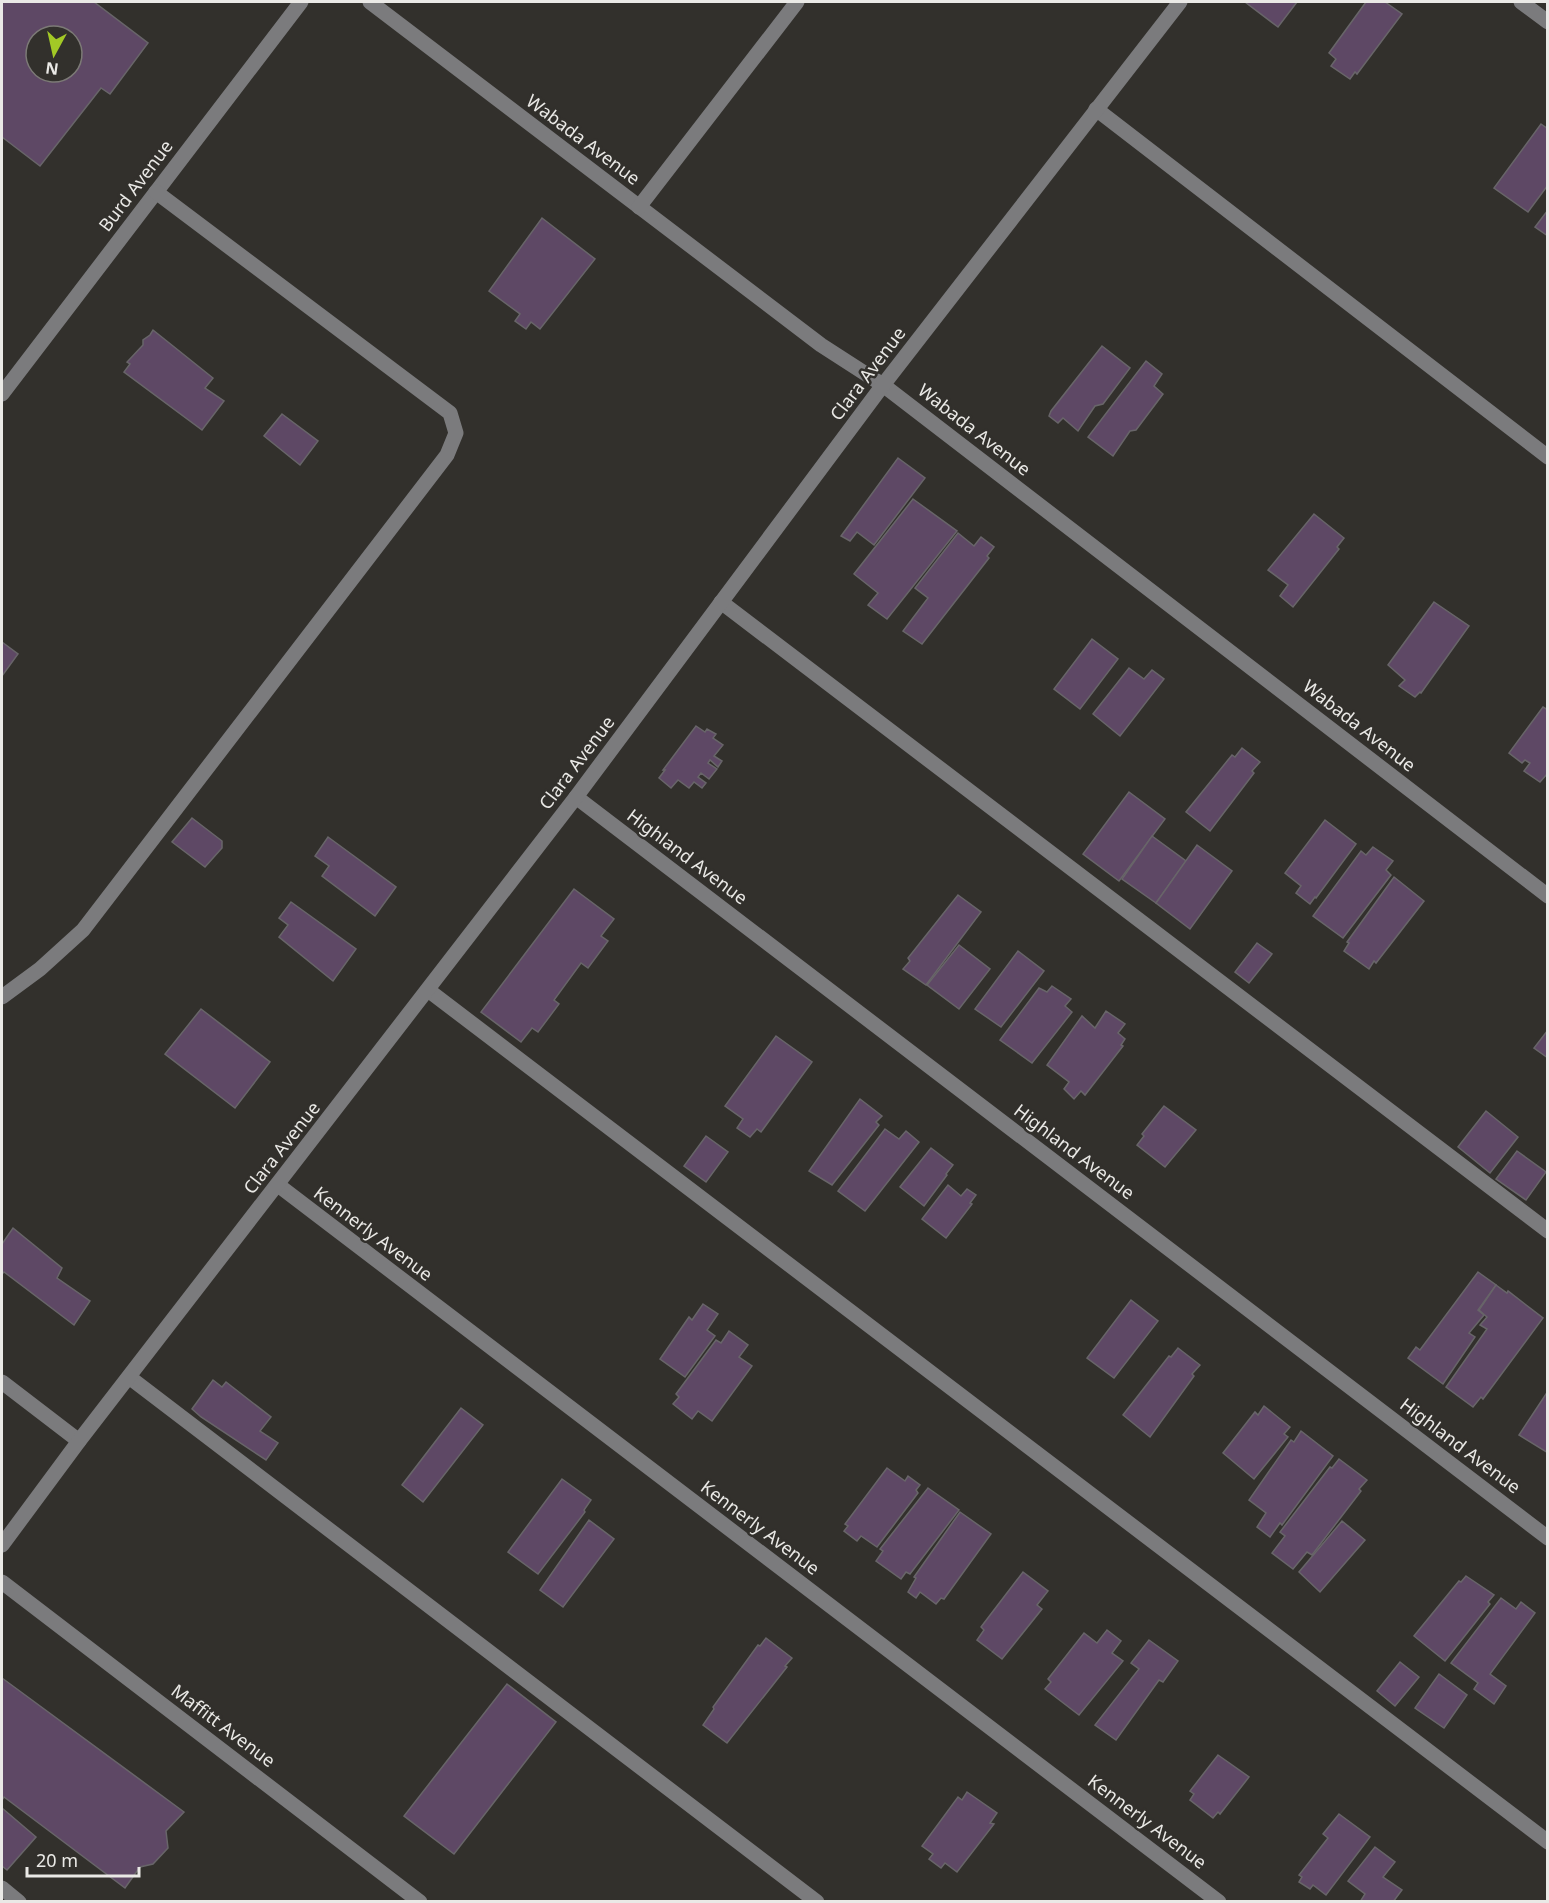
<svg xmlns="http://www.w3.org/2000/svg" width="1549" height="1903" font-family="'Noto Sans',sans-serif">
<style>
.building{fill:#5e4865;stroke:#686569;stroke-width:1.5;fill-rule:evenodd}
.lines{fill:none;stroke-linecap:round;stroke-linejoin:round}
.minor{stroke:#7b7b7d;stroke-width:15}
.labels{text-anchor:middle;stroke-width:5;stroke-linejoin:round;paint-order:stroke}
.street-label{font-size:18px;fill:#eae9e6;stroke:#32302c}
</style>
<rect width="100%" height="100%" fill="#32302c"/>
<g class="building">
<path d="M2,2H94L148,43L110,94L101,88L40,166L2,137ZM36,36H72V72H36Z"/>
<path d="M1245,2H1297L1278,27Z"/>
<path d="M1366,2H1385L1402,14L1357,74L1355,72L1350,79L1331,66L1336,59L1329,53Z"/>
<path d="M1541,124L1548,129V185L1528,212L1494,188Z"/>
<path d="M1548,210V236L1535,227Z"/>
<path d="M542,218L595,259L540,329L531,322L526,329L515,321L520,314L489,291Z"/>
<path d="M153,330L213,378L205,388L224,401L202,430L124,372L130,364L127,362L143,345V340L150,335Z"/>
<path d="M1102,346L1130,368L1103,404L1095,406L1078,431L1063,418L1058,423L1049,416L1051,411Z"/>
<path d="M1146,361L1162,374L1154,386L1163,394L1136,430L1130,431L1113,456L1088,437Z"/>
<path d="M282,414L318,441L300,465L264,436Z"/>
<path d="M898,458L925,478L874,545L857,532L850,541L841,536Z"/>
<path d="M913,499L957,531L887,619L868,605L878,593L854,574Z"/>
<path d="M1314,514L1344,538L1337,547L1339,549L1293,607L1280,596L1288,585L1268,570Z"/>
<path d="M958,533L974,546L981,537L994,547L987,556L989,558L922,644L903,631L928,598L915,588Z"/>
<path d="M1434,602L1469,626L1421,693L1420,692L1415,697L1399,686L1405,680L1388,665Z"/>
<path d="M1092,639L1118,659L1080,709L1054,689Z"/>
<path d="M2,642L18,654L2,676Z"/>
<path d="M1129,668L1144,679L1152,670L1164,679L1120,736L1093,714Z"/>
<path d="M1543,707L1548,710V773L1540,782L1524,771L1530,763L1525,760L1522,763L1509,753Z"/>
<path d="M696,726L705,732L707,729L716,734L713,738L723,745L714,756L722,761L718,767L710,760L708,763L717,769L709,779L701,773L698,777L706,783L702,788L694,782L689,788L678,780L671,788L659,778L665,770H663Z"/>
<path d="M1242,748L1260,762L1252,771L1254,773L1210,831L1186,812L1232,755L1235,757Z"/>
<path d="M1129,792L1165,819L1119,881L1083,854Z"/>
<path d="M192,818L222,841V848L205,867L172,842Z"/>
<path d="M1325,820L1356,844L1316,898L1315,897L1310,904L1296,893L1301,886L1285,873Z"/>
<path d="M1152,836L1186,861L1156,903L1122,879Z"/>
<path d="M328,837L396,887L375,916L322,876L329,866L315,856Z"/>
<path d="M1197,845L1232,871L1190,929L1156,903Z"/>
<path d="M1373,847L1393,861L1386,870L1391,875L1343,938L1313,916L1361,851L1366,855Z"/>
<path d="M1394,877L1424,901L1376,963L1374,961L1369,969L1344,951L1349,943L1347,942Z"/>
<path d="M574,889L614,919L601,936L608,941L588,968L581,963L554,1000L559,1004L538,1032L532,1028L521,1042L481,1012Z"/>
<path d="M958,895L981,912L926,985L903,969L910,961L908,958Z"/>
<path d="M291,902L356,949L333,981L279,937L288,925L279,918Z"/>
<path d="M1257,943L1272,954L1249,983L1235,972Z"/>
<path d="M959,945L990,969L959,1009L927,985Z"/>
<path d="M1018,951L1044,971L1001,1027L975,1009Z"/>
<path d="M1052,986L1071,999L1065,1006L1072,1012L1032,1063L1000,1040L1039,988L1047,992Z"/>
<path d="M201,1009L270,1062L235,1108L165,1054Z"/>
<path d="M1106,1011L1125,1024L1118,1033L1125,1039L1121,1045L1123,1046L1085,1095L1081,1091L1074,1099L1064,1089L1069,1082L1047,1065L1082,1016L1095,1028Z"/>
<path d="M1548,1030V1058L1534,1048Z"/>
<path d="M776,1036L812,1062L761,1132L757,1129L750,1137L737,1128L743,1119L725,1106Z"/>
<path d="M860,1099L882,1116L876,1122L879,1125L832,1185L809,1171Z"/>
<path d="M1164,1106L1196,1130L1165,1167L1137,1145L1144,1136L1142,1134Z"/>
<path d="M1486,1111L1518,1137L1490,1173L1458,1147Z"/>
<path d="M885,1129L899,1139L906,1131L919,1142L865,1211L838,1191Z"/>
<path d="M706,1136L728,1152L706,1182L684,1166Z"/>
<path d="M931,1148L953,1165L946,1174L947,1175L924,1206L900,1187Z"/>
<path d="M1517,1151L1546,1172L1526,1200L1496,1179Z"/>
<path d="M948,1185L961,1196L967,1189L976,1195L970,1203L972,1204L946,1238L922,1219Z"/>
<path d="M13,1228L62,1268L57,1278L90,1301L74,1325L4,1272L2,1274V1244Z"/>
<path d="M1478,1272L1496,1285L1478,1310L1484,1315L1469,1333L1475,1337L1443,1384L1408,1358L1416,1347L1420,1350Z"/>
<path d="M1496,1285L1507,1293L1508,1291L1543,1318L1483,1399L1481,1397L1473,1407L1446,1387L1487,1329L1480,1325L1487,1317L1479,1310Z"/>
<path d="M1131,1300L1158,1321L1114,1378L1087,1358Z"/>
<path d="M703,1304L718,1314L707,1330L715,1336L685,1377L660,1359L689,1317L692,1320Z"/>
<path d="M729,1331L748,1345L739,1357L752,1366L712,1421L698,1411L692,1419L673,1404L679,1397L676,1394L716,1340L721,1343Z"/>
<path d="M1178,1348L1200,1365L1192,1374L1194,1376L1150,1437L1123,1415L1169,1356L1171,1357Z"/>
<path d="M213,1380L222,1387L226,1382L271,1417L260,1431L278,1443L266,1460L201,1417L192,1409Z"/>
<path d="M1548,1391V1453L1519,1435Z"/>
<path d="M1264,1406L1290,1427L1284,1434L1288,1437L1254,1479L1223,1453L1255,1412L1258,1415Z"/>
<path d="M461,1408L483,1425L423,1502L402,1485Z"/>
<path d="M1301,1431L1333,1456L1282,1525L1280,1523L1270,1537L1257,1527L1266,1513L1249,1500L1291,1440L1294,1442Z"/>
<path d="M1339,1459L1367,1480L1359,1489L1361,1491L1312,1555L1307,1552L1293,1569L1272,1553L1285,1536L1280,1532L1330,1467L1332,1468Z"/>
<path d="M887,1468L905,1481L908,1476L920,1485L916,1490L918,1493L877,1547L861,1536L857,1541L844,1531L848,1526L845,1524Z"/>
<path d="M562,1479L591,1500L584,1510L585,1512L538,1574L508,1552Z"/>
<path d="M928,1488L959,1510L910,1574L906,1572L901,1579L876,1561L883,1551L880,1549Z"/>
<path d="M960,1512L991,1534L944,1599L941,1598L936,1604L920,1592L916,1598L908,1592L916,1578L914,1577Z"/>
<path d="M589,1520L614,1539L563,1607L540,1590Z"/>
<path d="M1342,1521L1365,1540L1320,1592L1299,1572Z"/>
<path d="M1023,1572L1048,1591L1037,1605L1042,1609L1002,1659L977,1640L984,1630L981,1627Z"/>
<path d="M1466,1576L1494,1595L1488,1602L1490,1604L1445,1661L1414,1636L1459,1581L1461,1582Z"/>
<path d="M1501,1598L1516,1609L1521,1602L1535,1613L1490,1674L1506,1686L1494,1704L1474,1689L1478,1683L1451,1663Z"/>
<path d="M1107,1630L1121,1641L1112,1653L1123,1661L1079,1715L1045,1689L1051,1682L1048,1679L1084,1633L1097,1643Z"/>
<path d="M766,1638L792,1658L785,1666L787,1667L727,1743L703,1725L714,1709L713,1707L758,1645L760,1646Z"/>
<path d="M1149,1640L1178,1661L1163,1682L1159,1680L1116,1740L1095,1725L1139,1669L1131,1663Z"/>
<path d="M1400,1662L1419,1677L1395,1706L1377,1691Z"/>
<path d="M1439,1674L1467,1695L1444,1728L1415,1708Z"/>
<path d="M2,1678L184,1812L166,1831L168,1848L153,1864L140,1867L125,1888L4,1797L2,1800Z"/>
<path d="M507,1684L556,1722L454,1854L404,1816Z"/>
<path d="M1218,1755L1249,1777L1220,1814L1218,1812L1213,1818L1190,1800L1194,1794L1190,1791Z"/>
<path d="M967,1792L997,1813L990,1823L994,1824L957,1872L945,1863L941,1868L929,1859L933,1854L922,1846L958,1797L962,1800Z"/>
<path d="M2,1808L36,1837L7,1870L2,1866Z"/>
<path d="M1339,1814L1370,1837L1326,1895L1313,1885L1310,1889L1299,1882L1302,1877L1299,1875L1328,1838L1323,1834Z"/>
<path d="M1375,1847L1395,1862L1383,1877L1402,1890L1393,1902H1360L1365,1894L1348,1881Z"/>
</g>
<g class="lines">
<g class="minor">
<path d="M370,2L821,345L883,385L1548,896"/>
<path d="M1521,2L1548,22"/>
<path d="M1096,109L1548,457"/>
<path d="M639,207L797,2"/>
<path d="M2,394L301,2"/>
<path d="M721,602L1548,1231"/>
<path d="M576,797L1548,1538"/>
<path d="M428,990L1548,1842"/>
<path d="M2,997L40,969L83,930L447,455L456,433L450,413L156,192"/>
<path d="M278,1185L1219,1902"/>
<path d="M129,1377L817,1902"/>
<path d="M2,1382L79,1441"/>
<path d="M2,1545L79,1441L576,797L883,385L1180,2"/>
<path d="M2,1582L420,1902"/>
<path d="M2,1888L19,1902"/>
</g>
</g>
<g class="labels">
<g class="street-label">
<text transform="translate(583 140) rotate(37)" y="6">Wabada Avenue</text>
<text transform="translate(136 186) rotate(-53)" y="6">Burd Avenue</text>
<text transform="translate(868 374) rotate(-53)" y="6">Clara Avenue</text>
<text transform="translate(974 430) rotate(38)" y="6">Wabada Avenue</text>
<text transform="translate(1359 726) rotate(38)" y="6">Wabada Avenue</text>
<text transform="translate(577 763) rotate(-53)" y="6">Clara Avenue</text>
<text transform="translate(687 857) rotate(37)" y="6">Highland Avenue</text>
<text transform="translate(282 1148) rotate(-52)" y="6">Clara Avenue</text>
<text transform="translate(1074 1152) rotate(37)" y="6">Highland Avenue</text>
<text transform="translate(373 1234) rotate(37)" y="6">Kennerly Avenue</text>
<text transform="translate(1460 1446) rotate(37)" y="6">Highland Avenue</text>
<text transform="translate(760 1528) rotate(37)" y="6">Kennerly Avenue</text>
<text transform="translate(223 1726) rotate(37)" y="6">Maffitt Avenue</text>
<text transform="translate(1147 1822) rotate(37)" y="6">Kennerly Avenue</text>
</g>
</g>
<rect width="1549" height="1903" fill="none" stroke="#eae9e6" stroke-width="6"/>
<g transform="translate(54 54) rotate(188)"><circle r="28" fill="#32302c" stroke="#7c7a76" stroke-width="1.5"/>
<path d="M0-4.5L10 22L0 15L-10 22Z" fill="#a3c926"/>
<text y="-9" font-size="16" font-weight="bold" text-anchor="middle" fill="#eae9e6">N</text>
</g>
<path d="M27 1867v9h112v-9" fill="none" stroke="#eae9e6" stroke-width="3"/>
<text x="36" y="1867" font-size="18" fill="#eae9e6" stroke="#32302c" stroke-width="4.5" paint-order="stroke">20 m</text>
</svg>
